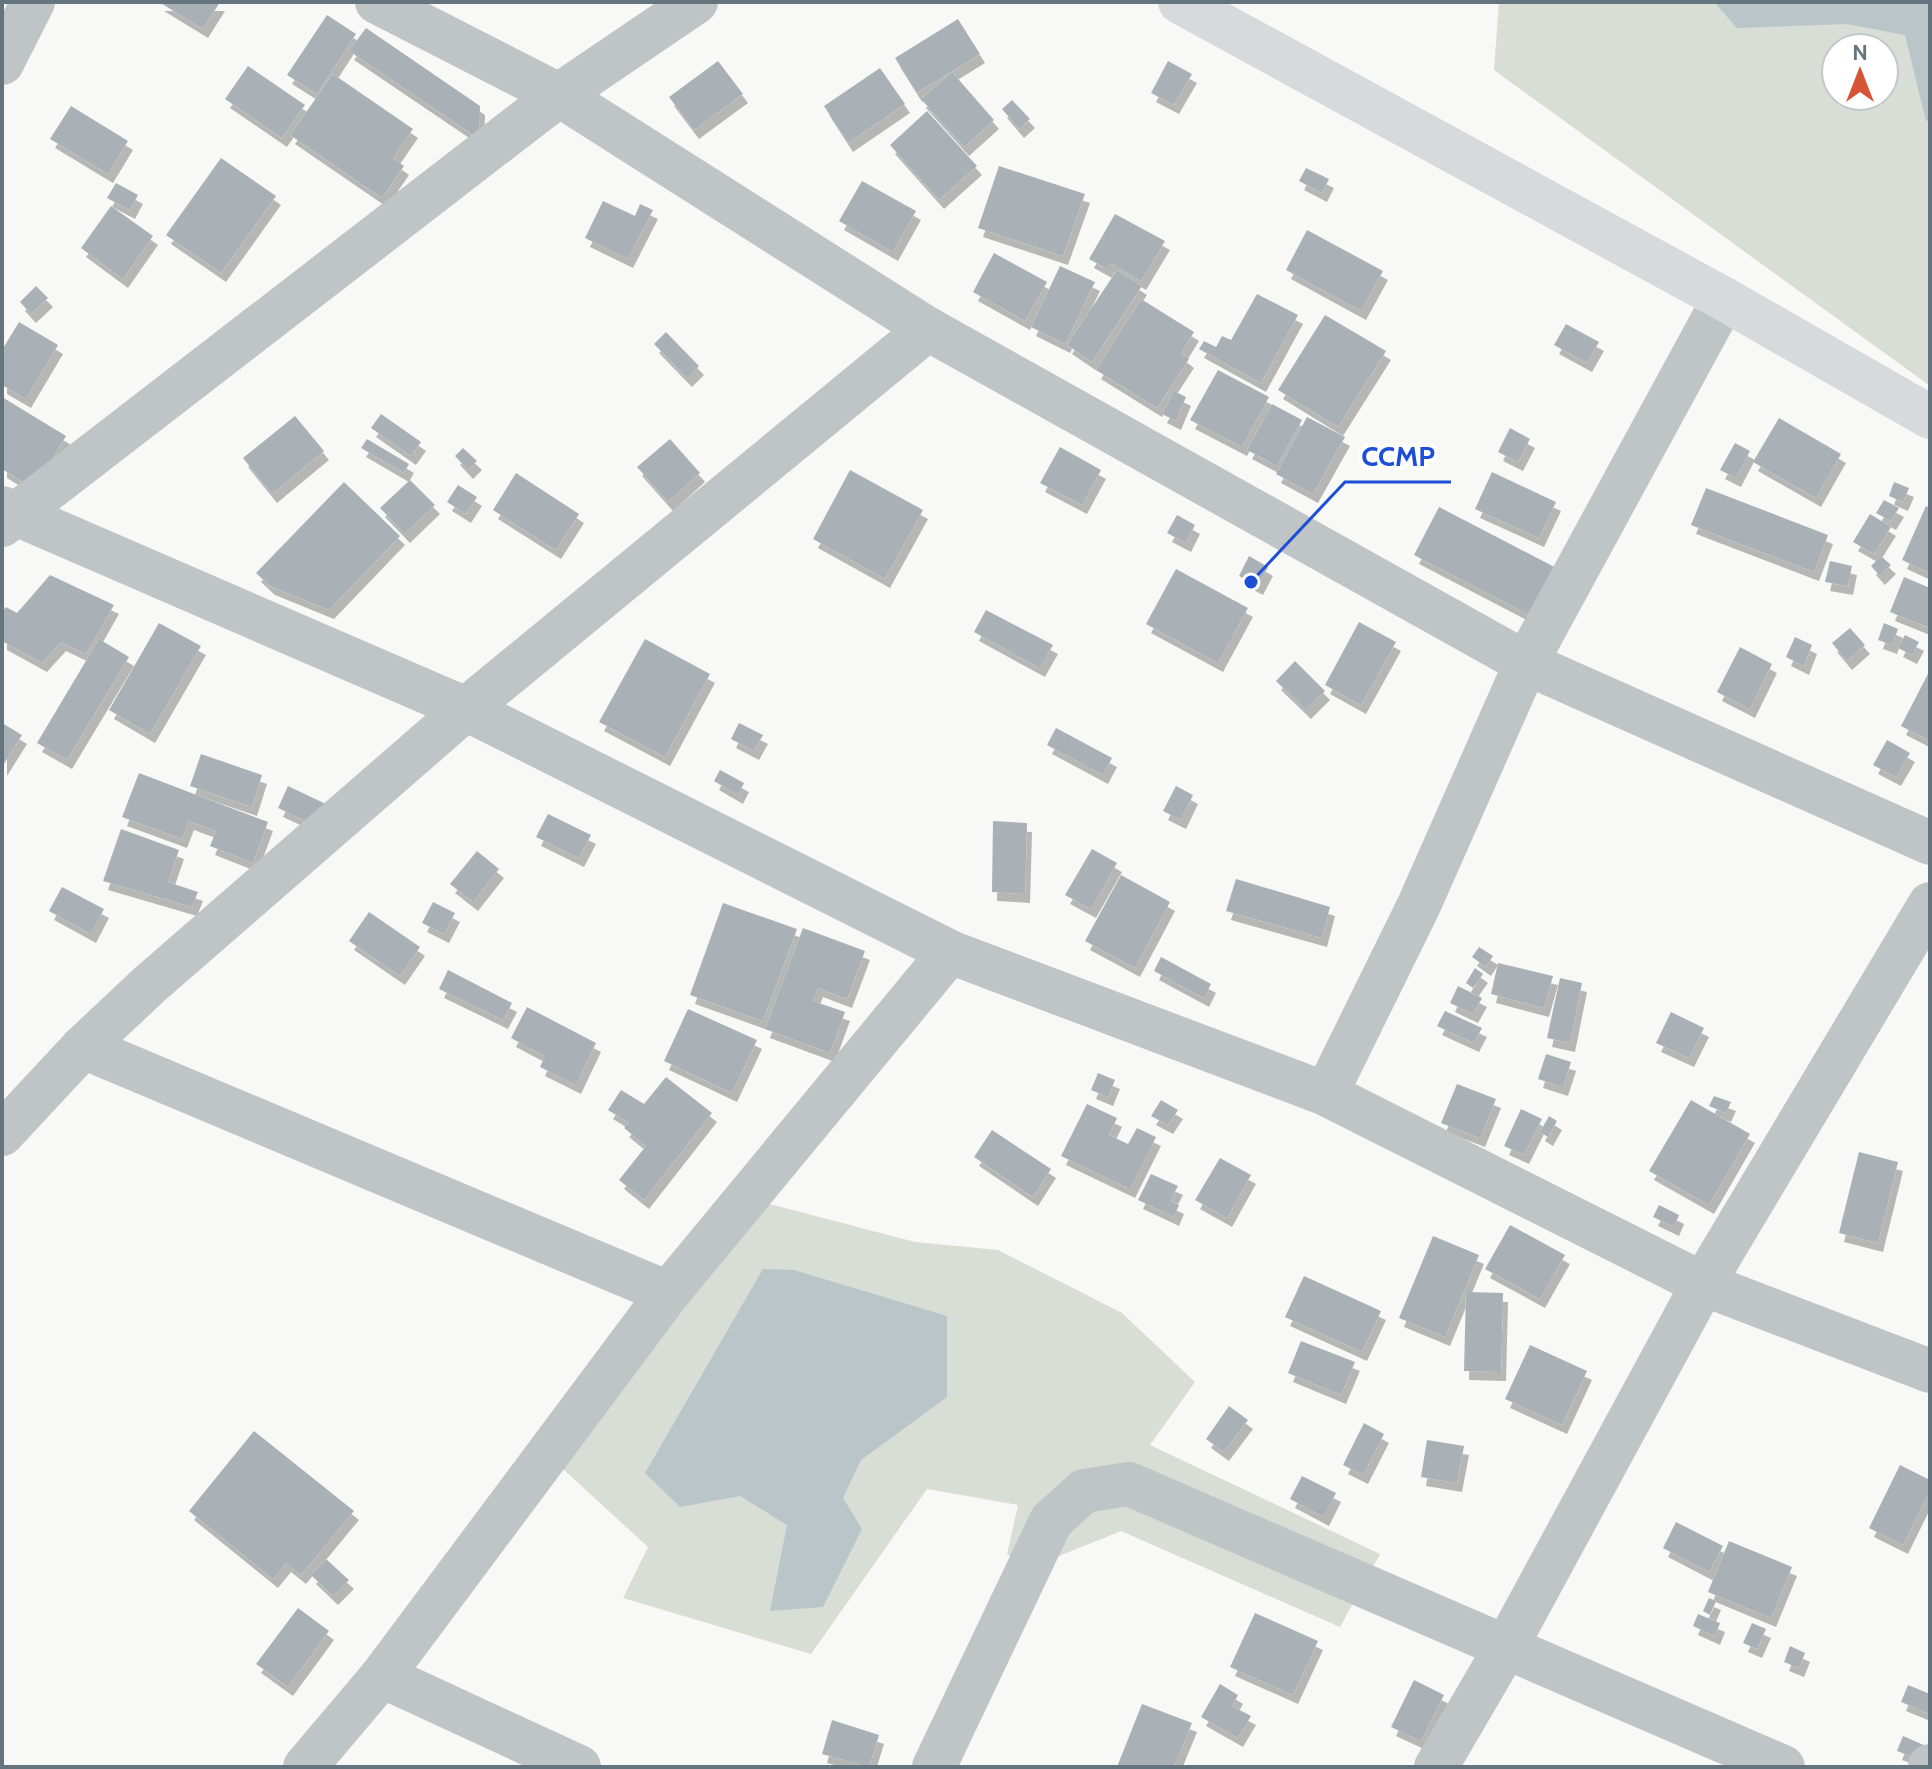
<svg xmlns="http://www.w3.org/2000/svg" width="1932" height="1769" font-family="Cabin,sans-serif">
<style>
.green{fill:#d8ddd5;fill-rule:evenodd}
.water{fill:#b9c5c9}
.building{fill:#a9b1b6;filter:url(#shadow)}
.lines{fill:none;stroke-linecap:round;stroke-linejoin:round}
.street{stroke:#bfc4c7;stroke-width:44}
.secondary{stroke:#d6dadd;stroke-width:44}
.leader{fill:none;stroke:#1d4ed8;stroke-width:3}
.callout-dot{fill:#1d4ed8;stroke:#fff;stroke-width:3}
.callout-label{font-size:28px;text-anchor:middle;font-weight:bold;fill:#1d4ed8;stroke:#fff;stroke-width:8;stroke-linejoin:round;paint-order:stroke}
</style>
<defs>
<filter id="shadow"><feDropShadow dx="5" dy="9" stdDeviation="0" flood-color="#0004"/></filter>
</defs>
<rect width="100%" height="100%" fill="#f8f8f6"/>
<g class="green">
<path d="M1499,2H1930V386L1494,70ZM1836,48H1884V96H1836Z"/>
<path d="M758,1201L915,1242L998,1250L1122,1313L1195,1382L1150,1445L1380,1554L1340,1627L1121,1531L1027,1569L1007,1554L1018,1505L927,1489L811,1654L623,1598L648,1547L551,1458Z"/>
</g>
<g class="water">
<path d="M1714,2H1930V120L1926,121L1905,35L1847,24L1737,28Z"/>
<path d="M763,1269L794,1270L947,1316V1397L861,1460L843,1498L862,1529L823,1607L770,1611L787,1525L740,1496L680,1507L645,1473Z"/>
</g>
<g class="building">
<path d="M159,2H220L203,29Z"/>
<path d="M327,15L356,34L317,94L287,75Z"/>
<path d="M958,19L980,54L917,93L895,58Z"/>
<path d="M366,28L480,106L479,139L349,51Z"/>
<path d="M718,61L743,94L694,130L669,97Z"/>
<path d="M1168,61L1192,74L1174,105L1151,93Z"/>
<path d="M248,66L305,105L282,138L225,99Z"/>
<path d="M880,68L905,104L848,143L824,106Z"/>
<path d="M952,72L994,120L964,147L921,99Z"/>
<path d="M333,74L413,129L393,158L404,166L382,198L290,135Z"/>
<path d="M1012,100L1030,119L1019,129L1002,109Z"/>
<path d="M71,106L128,141L108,174L50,139Z"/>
<path d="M927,111L977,166L939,200L890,145Z"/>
<path d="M221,158L276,196L221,273L166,235Z"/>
<path d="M999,166L1085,194L1063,256L978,228Z"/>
<path d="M1306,168L1329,179L1322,193L1299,181Z"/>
<path d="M862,181L916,211L893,252L839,221Z"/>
<path d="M116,183L138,195L130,210L107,198Z"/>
<path d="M603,201L635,216L640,204L653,210L628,259L585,238Z"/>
<path d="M111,206L153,236L123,279L81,248Z"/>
<path d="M1115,214L1165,241L1141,281L1110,263L1107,269L1089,259Z"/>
<path d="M1307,230L1383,271L1361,311L1286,270Z"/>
<path d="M994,253L1047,282L1025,321L973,292Z"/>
<path d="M1060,266L1095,282L1065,344L1031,327Z"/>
<path d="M1117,270L1142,286L1092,362L1067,345Z"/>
<path d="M36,286L48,298L31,314L20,302Z"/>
<path d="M1257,294L1298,315L1261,383L1199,349L1204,341L1216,347L1222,336L1231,340Z"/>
<path d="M1141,299L1194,332L1181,353L1189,359L1157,408L1096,370Z"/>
<path d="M1325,315L1386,351L1338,427L1278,390Z"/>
<path d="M19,322L58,345L26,399L2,385V350Z"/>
<path d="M1566,324L1599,342L1587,363L1554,345Z"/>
<path d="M666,332L699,366L687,378L654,344Z"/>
<path d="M1218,370L1269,397L1242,447L1190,420Z"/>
<path d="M1174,391L1186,397L1176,421L1162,414Z"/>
<path d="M2,397L66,436L34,489L2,469Z"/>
<path d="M1272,404L1302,420L1277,466L1247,450Z"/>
<path d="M381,414L421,442L411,456L371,428Z"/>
<path d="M295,416L324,451L272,494L243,458Z"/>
<path d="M1307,417L1345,437L1313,494L1276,474Z"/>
<path d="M1779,418L1841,454L1816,498L1753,462Z"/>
<path d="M1510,428L1530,439L1518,462L1498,452Z"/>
<path d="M367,439L409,464L404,473L361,448Z"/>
<path d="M670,439L700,473L668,502L637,467Z"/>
<path d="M1735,443L1750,451L1736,478L1720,470Z"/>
<path d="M1060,447L1101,470L1082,505L1040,483Z"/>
<path d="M463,448L477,461L468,470L455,456Z"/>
<path d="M850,470L923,510L885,579L813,539Z"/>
<path d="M1492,472L1556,502L1539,538L1475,509Z"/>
<path d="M516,473L579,514L556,550L493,510Z"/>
<path d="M410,480L435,505L405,534L380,508Z"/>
<path d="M344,482L400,536L329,610L270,586L256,573Z"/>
<path d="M1894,482L1909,488L1903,502L1889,496Z"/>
<path d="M458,485L477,497L466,514L447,502Z"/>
<path d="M1706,488L1828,535L1814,572L1691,525Z"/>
<path d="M1884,500L1899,508L1891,521L1876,513Z"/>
<path d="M1926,506L1930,508V573L1902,560Z"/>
<path d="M1439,507L1566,573L1541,621L1414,555Z"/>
<path d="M1870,514L1891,527L1874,554L1853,542Z"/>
<path d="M1177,515L1195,525L1186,543L1167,533Z"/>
<path d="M1249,556L1268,567L1258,586L1239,576Z"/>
<path d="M1881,556L1891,565L1880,576L1871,566Z"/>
<path d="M1830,561L1852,566L1848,586L1825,582Z"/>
<path d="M1176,569L1248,608L1218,663L1146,624Z"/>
<path d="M50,575L114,605L86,654L61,642L42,663L2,641V612L6,607L17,613Z"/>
<path d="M1904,577L1930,588V628L1890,612Z"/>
<path d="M986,610L1053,645L1040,668L974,632Z"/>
<path d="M1359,622L1396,642L1361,705L1325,685Z"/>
<path d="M159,623L201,646L150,734L109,710Z"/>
<path d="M1884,623L1898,629L1892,645L1878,640Z"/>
<path d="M1850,628L1865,645L1847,661L1832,643Z"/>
<path d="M1905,635L1919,642L1912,655L1898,648Z"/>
<path d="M1795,637L1812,645L1804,666L1786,657Z"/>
<path d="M99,639L129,657L67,760L37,743Z"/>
<path d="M645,639L710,674L665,757L599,722Z"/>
<path d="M1740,647L1772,664L1750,709L1717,692Z"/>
<path d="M1295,661L1325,691L1306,710L1276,681Z"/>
<path d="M1930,670V741L1901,726Z"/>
<path d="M2,723L22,735L2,767Z"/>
<path d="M739,723L763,735L754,751L731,739Z"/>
<path d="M1056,728L1112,758L1103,775L1047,745Z"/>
<path d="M1887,740L1910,753L1896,777L1873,765Z"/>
<path d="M201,754L262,775L252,807L190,786Z"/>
<path d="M720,770L744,783L738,795L714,781Z"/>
<path d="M139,773L268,822L253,863L210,846L216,831L189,821L182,839L122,817Z"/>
<path d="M288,786L330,806L319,827L278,808Z"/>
<path d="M1176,786L1193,795L1181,820L1163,811Z"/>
<path d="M548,814L591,835L579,858L536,837Z"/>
<path d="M993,821L1027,823L1025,894L992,892Z"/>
<path d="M121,829L179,850L168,882L198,892L192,907L103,881Z"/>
<path d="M1092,849L1117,863L1091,909L1065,895Z"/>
<path d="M477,851L499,869L473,902L450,884Z"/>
<path d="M1121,875L1170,902L1135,968L1085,941Z"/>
<path d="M1236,879L1330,907L1322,938L1226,911Z"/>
<path d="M62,887L104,909L91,934L49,911Z"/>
<path d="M433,902L455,913L444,934L422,923Z"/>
<path d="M723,903L797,929L763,1021L690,995Z"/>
<path d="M369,912L420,947L400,976L349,941Z"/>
<path d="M803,928L865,951L847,999L818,988L813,1001L845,1012L830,1053L765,1029Z"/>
<path d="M1479,947L1493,956L1486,967L1472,957Z"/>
<path d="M1161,957L1211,984L1204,998L1154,971Z"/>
<path d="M1498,963L1553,976L1544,1008L1491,994Z"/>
<path d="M1475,968L1483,974L1473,988L1466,983Z"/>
<path d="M448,970L512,1003L503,1020L439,989Z"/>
<path d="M1560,978L1582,983L1570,1043L1547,1038Z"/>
<path d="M1458,986L1482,998L1473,1014L1450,1003Z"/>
<path d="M527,1007L596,1043L576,1085L540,1067L545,1056L511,1038Z"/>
<path d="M688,1009L757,1040L732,1093L664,1061Z"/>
<path d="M1445,1011L1482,1028L1474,1043L1437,1026Z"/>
<path d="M1671,1012L1704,1028L1689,1058L1656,1043Z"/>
<path d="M1546,1054L1571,1062L1563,1087L1538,1079Z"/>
<path d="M1098,1073L1115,1080L1108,1097L1091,1090Z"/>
<path d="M666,1077L712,1113L644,1200L619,1180L646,1146L624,1128L629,1123L608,1110L621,1090L644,1104Z"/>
<path d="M1457,1084L1496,1099L1480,1138L1441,1123Z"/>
<path d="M1714,1096L1731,1102L1726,1113L1709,1106Z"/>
<path d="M1161,1100L1178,1110L1168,1125L1151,1116Z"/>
<path d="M1691,1100L1750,1134L1709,1205L1649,1171Z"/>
<path d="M1087,1104L1117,1118L1109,1135L1128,1144L1137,1128L1156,1137L1130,1189L1061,1156Z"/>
<path d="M1521,1109L1542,1119L1524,1155L1504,1146Z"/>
<path d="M1549,1116L1557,1121L1548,1137L1540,1132Z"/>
<path d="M992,1130L1051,1169L1033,1197L974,1157Z"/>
<path d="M1859,1152L1898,1162L1878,1243L1839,1233Z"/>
<path d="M1220,1158L1251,1175L1227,1218L1195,1200Z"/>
<path d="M1151,1174L1178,1186L1170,1201L1179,1205L1174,1217L1138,1200Z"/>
<path d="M1659,1205L1679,1215L1674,1227L1653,1217Z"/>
<path d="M1510,1225L1565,1255L1540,1299L1485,1269Z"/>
<path d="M1433,1236L1479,1255L1445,1337L1399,1318Z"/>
<path d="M1304,1276L1381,1311L1362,1352L1285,1317Z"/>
<path d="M1466,1292L1503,1293L1501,1372L1464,1371Z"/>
<path d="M1301,1341L1355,1362L1341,1395L1288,1373Z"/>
<path d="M1530,1345L1587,1371L1562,1425L1505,1399Z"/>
<path d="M1229,1406L1248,1420L1224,1452L1206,1439Z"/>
<path d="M1364,1423L1384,1434L1363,1475L1343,1465Z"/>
<path d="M254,1431L354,1511L301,1575L286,1563L273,1579L189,1511Z"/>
<path d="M1427,1440L1464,1446L1457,1483L1421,1477Z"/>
<path d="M1900,1465L1930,1480V1490L1903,1545L1869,1528Z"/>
<path d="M1302,1476L1336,1493L1324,1517L1290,1499Z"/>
<path d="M1676,1522L1723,1546L1709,1572L1663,1548Z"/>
<path d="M1729,1541L1792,1567L1771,1618L1708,1592Z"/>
<path d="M326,1559L349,1580L333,1596L311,1575Z"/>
<path d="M1709,1598L1716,1601L1710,1615L1703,1611Z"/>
<path d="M298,1608L329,1631L288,1687L256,1664Z"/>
<path d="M1255,1613L1318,1641L1293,1695L1230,1667Z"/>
<path d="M1698,1614L1720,1623L1715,1636L1693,1626Z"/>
<path d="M1752,1623L1766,1629L1757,1649L1743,1643Z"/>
<path d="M1790,1646L1805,1653L1799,1668L1784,1662Z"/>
<path d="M1414,1680L1444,1695L1421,1741L1391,1727Z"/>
<path d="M1220,1684L1238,1695L1232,1706L1251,1716L1238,1738L1201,1717Z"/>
<path d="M1908,1685L1930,1694V1714L1901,1702Z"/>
<path d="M1142,1704L1192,1723L1174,1767H1117Z"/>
<path d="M832,1720L879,1735L869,1767L822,1754Z"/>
<path d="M1903,1736L1926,1746L1921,1760L1897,1751Z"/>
</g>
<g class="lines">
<g class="street">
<path d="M377,2L559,95L928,329L1526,663L1930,843"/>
<path d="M2,63L33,2"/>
<path d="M2,508L466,709L950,952L1326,1094L1703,1284L1930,1371"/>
<path d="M2,525L559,95L696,2"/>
<path d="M83,1047L668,1293"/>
<path d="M1326,1094L1419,905L1526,663L1724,299"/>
<path d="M2,1134L83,1047L149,985L466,709L928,329"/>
<path d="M382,1676L579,1767"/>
<path d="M305,1767L382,1676L668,1293L950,952"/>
<path d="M934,1767L1051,1521L1084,1491L1129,1484L1783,1767"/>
<path d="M1436,1767L1505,1649L1703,1284L1930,904"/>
<path d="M1930,1767V1766"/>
</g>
<path class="secondary" d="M1180,2L1724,299L1930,417"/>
</g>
<path class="leader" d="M1251 582L1345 482H1451"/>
<circle class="callout-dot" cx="1251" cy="582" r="8"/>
<g class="callout-label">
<text x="1398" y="466">CCMP</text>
</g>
<rect width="1932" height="1769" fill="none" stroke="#65757f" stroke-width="8"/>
<g transform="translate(1860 72)"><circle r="38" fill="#ffffff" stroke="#c1c8cc" stroke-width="2"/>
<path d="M0-6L14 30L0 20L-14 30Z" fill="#d75437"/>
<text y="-12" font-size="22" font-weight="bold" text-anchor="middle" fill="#65757f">N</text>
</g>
</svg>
